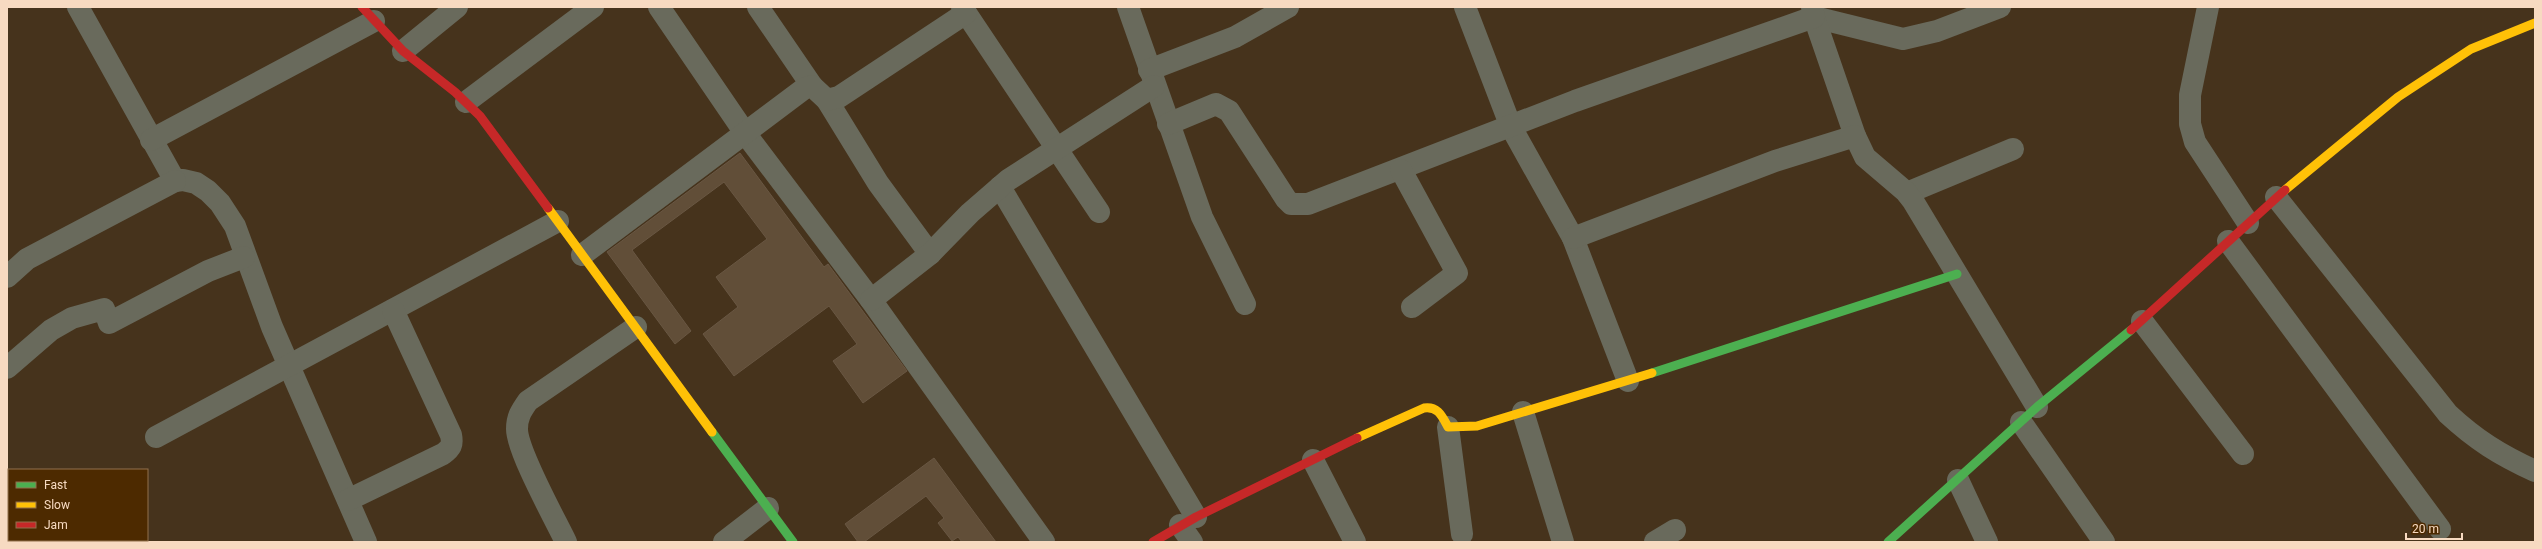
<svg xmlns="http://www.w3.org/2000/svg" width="2542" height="549" font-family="Roboto,sans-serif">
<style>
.building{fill:#614e38;stroke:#695743}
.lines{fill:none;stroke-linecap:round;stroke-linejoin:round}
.street{stroke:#696a5c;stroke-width:22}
.fast{stroke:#4caf50;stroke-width:9}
.slow{stroke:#ffc107;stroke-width:9}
.jam{stroke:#c62828;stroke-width:9}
</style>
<rect width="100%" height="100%" fill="#46331c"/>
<g class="building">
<path d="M740,153L824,267L828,264L907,371L863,403L833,361L857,344L829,306L734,376L703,334L738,307L716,277L767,239L724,182L632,250L691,331L675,344L607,252Z"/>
<path d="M934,458L996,542H962L958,537L952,541L938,523L944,518L926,496L864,542H858L845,524Z"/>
</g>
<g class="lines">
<g class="street">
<path d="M78,7L175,181L183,180L196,183L208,191L220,203L235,226L272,327L366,542"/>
<path d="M659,7L745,133L871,300L1044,542"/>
<path d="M758,7L812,86"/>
<path d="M962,7L1099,212"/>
<path d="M1128,7L1202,217L1245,304"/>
<path d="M1465,7L1511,127L1573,238L1628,381"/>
<path d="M2208,7L2190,95V124L2195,142L2248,223"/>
<path d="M1814,17L1903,39L1937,31L2000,7"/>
<path d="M1814,17L1855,136"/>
<path d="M403,51L457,7"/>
<path d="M1149,70L1235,37L1288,7"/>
<path d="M827,100L878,183L930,254"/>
<path d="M466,102L593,7"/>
<path d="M1168,124L1216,104L1229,111L1286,199L1291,204H1308L1575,101L1814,17L1812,7"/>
<path d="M151,140L374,21"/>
<path d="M1401,170L1457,273L1412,307"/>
<path d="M1000,187L1196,517"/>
<path d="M1907,193L2013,149"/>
<path d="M2276,197L2448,414C2476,440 2500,455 2535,471"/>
<path d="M1573,238L1775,161L1855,136L1865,157L1906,192L1913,201L2037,407"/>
<path d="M2228,241L2440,529"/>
<path d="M582,255L805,88L812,86L827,100L839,97L966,13"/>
<path d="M7,277L27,259L175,181"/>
<path d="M871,300L930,254L970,213L1008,180L1154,86"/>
<path d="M2142,321L2243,454"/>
<path d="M7,368L51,330L72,318L104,309L109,323L208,271L244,257"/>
<path d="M1523,412L1563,542"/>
<path d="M2021,422L2104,542"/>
<path d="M1448,427L1462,534"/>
<path d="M156,437L558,221"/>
<path d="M1313,460L1355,542"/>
<path d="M1958,480L1987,542"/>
<path d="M348,500L443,454C451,448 453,445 451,435L393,310"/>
<path d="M1180,525L1192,542"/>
<path d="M7,542L10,540"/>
<path d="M566,542C555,519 517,451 517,429C517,417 521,411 528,401L636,327"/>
<path d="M724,542L768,508"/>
<path d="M1655,542L1675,530"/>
</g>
<g class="fast">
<path d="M1652,373L1957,274"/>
<path d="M712,432L793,542"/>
<path d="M1888,542L2037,407L2131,330"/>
</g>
<g class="slow">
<path d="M2285,190L2398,97L2471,49L2535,23"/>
<path d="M548,208L712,432"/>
<path d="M1357,438L1424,408C1438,406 1442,416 1448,427L1477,426L1652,373"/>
</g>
<g class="jam">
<path d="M362,7L403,51L455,92L480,116L548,208"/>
<path d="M2131,330L2285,190"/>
<path d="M1153,542L1196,517L1357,438"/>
</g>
</g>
<rect width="2542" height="549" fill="none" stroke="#f7dac1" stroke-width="16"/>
<rect x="8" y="469" width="140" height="72" fill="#4d2a00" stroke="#91704d"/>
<rect x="16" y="482" width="20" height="6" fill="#4caf50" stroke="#91704d"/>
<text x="44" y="489" font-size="12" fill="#f7dac1">Fast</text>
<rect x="16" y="502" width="20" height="6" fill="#ffc107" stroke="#91704d"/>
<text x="44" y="509" font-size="12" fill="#f7dac1">Slow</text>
<rect x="16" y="522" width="20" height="6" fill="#c62828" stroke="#91704d"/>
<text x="44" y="529" font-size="12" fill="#f7dac1">Jam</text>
<path d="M2406 533v6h56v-6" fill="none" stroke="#f7dac1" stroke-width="2"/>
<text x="2412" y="533" font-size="12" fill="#f7dac1" stroke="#4d2a00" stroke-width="3" paint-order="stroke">20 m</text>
</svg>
